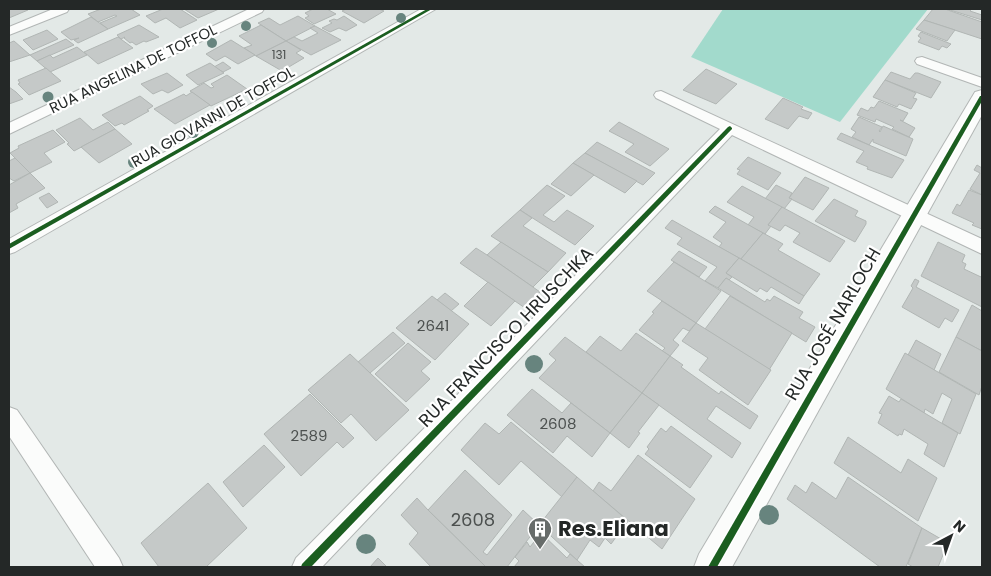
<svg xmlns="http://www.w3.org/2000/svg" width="991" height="576" font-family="Poppins,sans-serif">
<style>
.forest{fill:#a2dacc}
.building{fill:#c5c9c8;stroke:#b1b6b4}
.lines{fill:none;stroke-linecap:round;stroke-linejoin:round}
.street-casing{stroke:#b2b6b5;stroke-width:2}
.secondary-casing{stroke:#b2b6b5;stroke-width:2}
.street{fill:#fbfcfb;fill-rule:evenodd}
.secondary{fill:#fbfcfb;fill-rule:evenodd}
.cycleway-casing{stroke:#fff;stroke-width:3}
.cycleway{fill:#1b5e20;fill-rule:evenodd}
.tree{fill:#67847e}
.labels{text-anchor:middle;stroke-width:4.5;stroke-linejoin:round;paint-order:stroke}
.far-number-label{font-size:12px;fill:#4c504f}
.far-street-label{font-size:15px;fill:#242827;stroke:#fff}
.number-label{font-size:15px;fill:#4c504f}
.street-label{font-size:18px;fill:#242827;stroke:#fff}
.near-number-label{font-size:18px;fill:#4c504f}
.near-poi-label{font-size:21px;font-weight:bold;fill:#242827;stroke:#fff;text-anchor:start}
</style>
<rect width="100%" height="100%" fill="#e3e9e7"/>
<path class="forest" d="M723,9H928L840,122L691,57Z"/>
<g class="building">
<path d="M9,9H27L28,10L9,18Z"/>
<path d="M101,9H131L140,15L108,29L100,23L117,16L115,15L98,22L88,14Z"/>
<path d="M163,9H180L197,20L180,28L166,18L155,23L146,16Z"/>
<path d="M184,9H219L198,18Z"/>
<path d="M313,9H327L336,14L314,24L305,18L309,16L305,13Z"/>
<path d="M346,9H379L384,11L364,23L342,11Z"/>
<path d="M933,9H945L982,22V39L924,20Z"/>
<path d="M947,9H972L970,11L982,15V20Z"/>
<path d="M298,16L315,26L286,41L258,23L269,18L280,25Z"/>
<path d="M344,16L357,25L346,31L339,28L330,32L322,28L332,23L329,21L334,19L337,20Z"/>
<path d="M91,17L108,29L78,43L74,40L79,38L71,40L61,32Z"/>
<path d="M924,20L955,30L947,41L916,29Z"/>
<path d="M139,25L159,37L146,42L144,41L136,45L132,42L130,43L124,38L125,37L121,39L117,35Z"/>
<path d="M261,25L286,41L256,56L244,48L252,45L239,36Z"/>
<path d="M315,26L341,40L311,55L286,41L294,37L302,41L318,33L310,28Z"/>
<path d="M47,30L58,39L33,50L23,40Z"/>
<path d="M921,32L951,44L947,48L942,46L939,50L918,42L921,38L918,36Z"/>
<path d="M118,37L133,48L98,64L84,52Z"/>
<path d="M66,39L74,45L37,61L30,55Z"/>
<path d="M231,40L255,55L238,64L225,56L216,61L206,54Z"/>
<path d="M14,41L30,55L9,62V43Z"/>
<path d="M286,41L301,50L296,53L304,58L282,71L256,56Z"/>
<path d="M77,47L87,55L50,72L37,61L50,55L53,58Z"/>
<path d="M223,62L231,68L223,72L214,67Z"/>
<path d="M210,63L224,73L198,85L186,75Z"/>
<path d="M46,68L61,81L29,95L18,84L20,83L18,80Z"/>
<path d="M706,69L737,84L716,104L683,90Z"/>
<path d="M891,72L910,79L915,73H918L941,82L931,98L885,80Z"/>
<path d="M167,73L183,85L168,93L162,90L153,94L141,84Z"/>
<path d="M227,75L247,89L211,106L190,91L204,83L211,88L214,87L211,84Z"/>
<path d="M885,80L916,93L913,98L917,99L911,109L899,104L897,107L873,97Z"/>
<path d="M9,87L16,92L23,99L9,104Z"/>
<path d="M192,92L210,105L175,124L154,109L184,94L186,96Z"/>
<path d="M140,96L153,106L147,110L149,111L124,125L122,123L115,126L102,115Z"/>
<path d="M783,98L803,107L801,109L812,113L808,119L799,116L788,129L765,119Z"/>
<path d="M879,101L908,113L903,121L900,120L915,128L909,137L892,129L894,127L876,119L875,122L857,115L861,108L868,111L871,107L874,108Z"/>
<path d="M859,117L882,127L879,131L880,132L883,126L913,139L906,156L873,142V139L869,145L852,137L856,132L851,129Z"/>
<path d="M80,118L93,130L108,122L115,129L74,151L67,144L69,143L56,130Z"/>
<path d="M619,122L669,149L650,166L625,152L634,144L609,131Z"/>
<path d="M115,129L132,144L99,163L81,147Z"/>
<path d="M53,130L65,142L44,153L52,162L30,173L10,153L19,148L18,146Z"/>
<path d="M841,133L904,160L892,178L867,169L868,167L856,162L864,151L837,139Z"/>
<path d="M597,142L655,173L643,185L585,153Z"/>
<path d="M585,153L637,181L625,193L573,163Z"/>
<path d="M748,157L781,173L768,190L737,174L740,170L737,169Z"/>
<path d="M15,158L30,173L14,181L9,178V161Z"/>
<path d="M573,163L594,175L571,196L551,184Z"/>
<path d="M977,165L982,168V195L970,189L980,173L974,170Z"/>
<path d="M30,173L45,188L16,204L18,208L9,213V185Z"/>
<path d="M805,177L829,188L813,210L789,198Z"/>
<path d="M547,185L565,196L543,215L554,222L567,210L594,226L575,245L520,210Z"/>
<path d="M776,185L792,193L789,198L792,199L784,209L765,199Z"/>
<path d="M742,186L782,207L768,225L771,226L765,234L748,225L754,217L727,202Z"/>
<path d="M969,190L982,195V229L972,225L974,223L952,213L957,204L960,206Z"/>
<path d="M49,193L58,202L47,208L39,198Z"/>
<path d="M834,199L858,211L855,216L866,221V224L855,242L815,221Z"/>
<path d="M715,206L763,233L741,259L719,247L722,243L713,237L726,222L709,212Z"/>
<path d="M782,207L845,241L830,262L793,242L800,233L785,225L780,231L768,225Z"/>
<path d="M520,210L532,218L523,226L566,253L548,272L491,236Z"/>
<path d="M672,220L739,258L726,273L732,277L729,280L726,278L718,288L705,281L717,267L677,244L682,238L665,228Z"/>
<path d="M763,233L783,244L778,250L820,274L804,296L741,259Z"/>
<path d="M501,242L548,272L533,287L487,255Z"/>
<path d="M938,242L965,255L962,262L966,264L964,269L981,277L982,275V307L921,276Z"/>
<path d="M476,248L487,255L540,292L525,308L460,263Z"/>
<path d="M679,251L707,267L699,277L671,260Z"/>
<path d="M739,258L804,296L799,304L771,287L767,292L760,288L757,292L726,273Z"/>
<path d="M674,262L721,291L696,323L647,291Z"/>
<path d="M726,278L765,302L767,299L770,301L774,296L803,312L799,318L815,327L806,342L718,288Z"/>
<path d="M915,279L919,281L916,287L959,310L952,322L945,318L939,328L902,307L913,288L911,286Z"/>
<path d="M488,282L515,301L491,326L464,306Z"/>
<path d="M445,293L459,304L451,311L437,300Z"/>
<path d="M432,296L469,324L435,360L396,328Z"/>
<path d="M730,296L792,333L769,370L705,329Z"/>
<path d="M662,301L696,323L689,331L683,328L673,340L679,345L670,356L662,351L665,348L639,330L654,313L652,312Z"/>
<path d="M972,305L982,311V351L956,337Z"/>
<path d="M696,323L771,370L748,405L699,370L708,358L682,341Z"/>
<path d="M393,332L405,343L370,373L358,362Z"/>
<path d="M636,333L670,356L642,393L586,352L600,336L621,351Z"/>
<path d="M565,337L642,393L610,433L539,378L556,360L549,354Z"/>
<path d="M956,337L982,351V386L979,395L939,372Z"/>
<path d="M916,340L941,354L934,370L908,355Z"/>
<path d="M408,343L431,362L421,371L430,379L406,402L375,374Z"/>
<path d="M905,353L976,394L960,434L942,423L952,399L942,393L933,414L925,409L924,413L886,389Z"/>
<path d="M350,354L409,410L376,441L351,414L341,423L308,390Z"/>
<path d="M670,356L683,365L681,367L719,394L721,391L758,416L750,429L716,406L707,419L741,443L732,458L642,393Z"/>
<path d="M532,389L562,413L571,403L610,433L592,457L567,436L553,453L507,415Z"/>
<path d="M642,393L659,405L638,432L640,433L629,448L610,433Z"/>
<path d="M310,394L354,438L343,448L337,442L301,476L264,434Z"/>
<path d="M889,396L899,402L901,399L958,433L944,467L924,454L928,444L904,429L902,435L899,434L898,436L878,423L882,414L879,413Z"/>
<path d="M511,422L577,477L562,497L521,461L499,485L461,450L485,423L499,434Z"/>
<path d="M671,426L712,456L690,488L645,454L649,449L647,447L661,428L666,432Z"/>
<path d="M848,437L901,473L908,459L937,478L918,521L834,463Z"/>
<path d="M264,445L285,467L243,507L223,482Z"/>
<path d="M638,455L695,499L662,549L593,491L599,482L611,491Z"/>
<path d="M465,470L512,515L483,552L487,555L523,510L539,525L507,567H486L428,510Z"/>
<path d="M577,477L628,521L611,544L605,538L599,547L590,540L577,560L539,525Z"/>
<path d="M848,477L922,528L906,567H880L787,499L795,485L806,493L812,482L836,499Z"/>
<path d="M208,483L247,528L206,567H159L141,543Z"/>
<path d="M417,498L428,510L486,567H431L409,544L418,533L401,515Z"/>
<path d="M922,528L948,543L938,567H913L908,564Z"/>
<path d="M541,533L567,558L570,554L585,567H514L519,561L515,557L527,542L530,547Z"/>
<path d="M378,558L387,567H370Z"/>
</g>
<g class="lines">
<g class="street-casing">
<g id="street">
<path d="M53,9H69L67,12L9,35V27Z"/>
<path d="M249,9H264L262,12L9,134V123Z"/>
<path d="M421,9H436L15,252L9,254V239Z"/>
<path d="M922,57L982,78V87L917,64L915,61L917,58Z"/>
<path d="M661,91L982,239V254L732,135L322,567H292L296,558L720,129L656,98L654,95L656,92Z"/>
<path d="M9,407L17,410L119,558L123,567H95L9,436Z"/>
</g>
</g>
<g class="secondary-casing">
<path id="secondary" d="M982,90V115L732,567H694L699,554L972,97L975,92Z"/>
</g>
<use href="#street" class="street"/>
<use href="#secondary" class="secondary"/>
<g class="cycleway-casing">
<g id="cycleway">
<path d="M427,9H432L9,249V244Z"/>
<path d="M980,96H982V101L717,567H708Z"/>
<path d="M730,126L732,128V129L311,567H301L302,564L728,127Z"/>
</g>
</g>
<use href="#cycleway" class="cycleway"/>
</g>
<g class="tree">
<circle cx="401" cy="18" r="5"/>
<circle cx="246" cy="26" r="5"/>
<circle cx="212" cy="43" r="5"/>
<circle cx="48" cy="97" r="5.5"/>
<circle cx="193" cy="132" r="6"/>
<circle cx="134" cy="162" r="6"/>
<circle cx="534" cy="364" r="9"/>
<circle cx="769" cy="515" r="10"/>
<circle cx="366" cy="544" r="10"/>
</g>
<defs>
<g id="building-pin" transform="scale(1.25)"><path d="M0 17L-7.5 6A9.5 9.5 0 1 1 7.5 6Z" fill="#676c6a" stroke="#fff"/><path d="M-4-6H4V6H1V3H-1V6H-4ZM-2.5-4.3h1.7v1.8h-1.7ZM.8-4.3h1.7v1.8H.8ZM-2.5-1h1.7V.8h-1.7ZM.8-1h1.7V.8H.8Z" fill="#fff"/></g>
</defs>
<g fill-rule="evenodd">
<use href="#building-pin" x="540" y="529"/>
</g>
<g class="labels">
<g class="far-number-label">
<text x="279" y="59">131</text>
</g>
<g class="far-street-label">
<text transform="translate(133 69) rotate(-26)" y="5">RUA ANGELINA DE TOFFOL</text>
<text transform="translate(213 117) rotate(-30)" y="5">RUA GIOVANNI DE TOFFOL</text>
</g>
<g class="number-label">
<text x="433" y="331">2641</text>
<text x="558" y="429">2608</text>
<text x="309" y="441">2589</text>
</g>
<g class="street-label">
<text transform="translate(833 324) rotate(-60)" y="6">RUA JOSÉ NARLOCH</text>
<text transform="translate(506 337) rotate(-46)" y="6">RUA FRANCISCO HRUSCHKA</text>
</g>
<g class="near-number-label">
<text x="473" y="526">2608</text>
</g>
<g class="near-poi-label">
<text x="558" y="536">Res.Eliana</text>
</g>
</g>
<rect width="991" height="576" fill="none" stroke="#242827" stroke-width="20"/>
<g transform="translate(951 536) rotate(41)" stroke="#ffffff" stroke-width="4" paint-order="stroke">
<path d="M0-4L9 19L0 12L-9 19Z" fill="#242827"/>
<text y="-8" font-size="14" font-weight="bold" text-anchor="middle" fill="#242827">N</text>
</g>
</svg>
